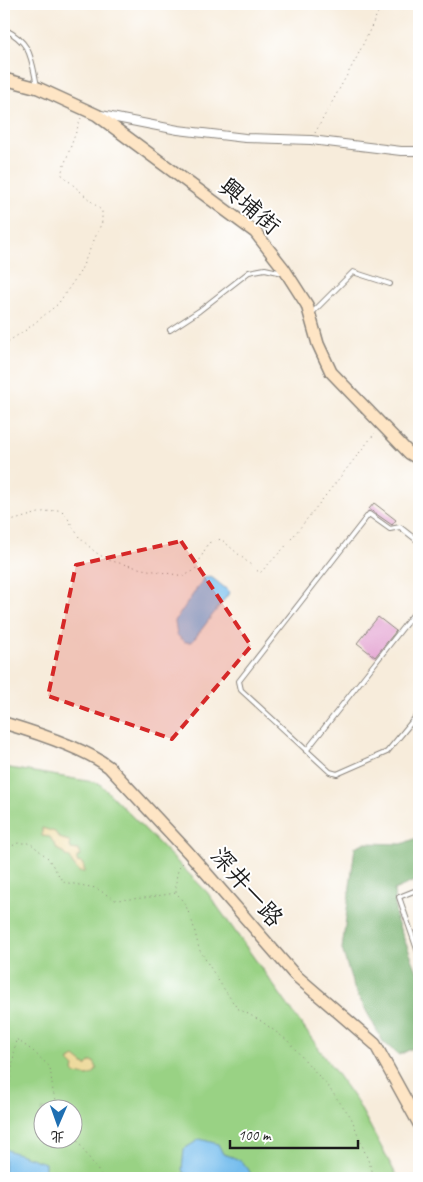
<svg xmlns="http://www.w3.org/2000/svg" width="423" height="1182" font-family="Caveat,'LXGW WenKai TC',sans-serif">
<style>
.green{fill:#99d284;stroke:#5a7750;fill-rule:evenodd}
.forest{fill:#7ab472;stroke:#4b6847}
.sand{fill:#eeda9e;stroke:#857b5d}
.water{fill:#76bded;stroke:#496c84}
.building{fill:#e6abd5}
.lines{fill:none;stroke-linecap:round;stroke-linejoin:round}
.lane-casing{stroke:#8a847c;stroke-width:6}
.street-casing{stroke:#8a847c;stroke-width:10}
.secondary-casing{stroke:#8a847c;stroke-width:14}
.path{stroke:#8a847c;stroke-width:1;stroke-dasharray:1 4;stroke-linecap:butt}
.lane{stroke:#fff;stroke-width:4}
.street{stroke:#fff;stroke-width:8}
.secondary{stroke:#fee5c5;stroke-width:11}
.marked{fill:#d62828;fill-opacity:0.2;stroke:#d62828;stroke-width:4;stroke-dasharray:10 6;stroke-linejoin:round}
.labels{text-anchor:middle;stroke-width:4;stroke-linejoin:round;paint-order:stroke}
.street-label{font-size:24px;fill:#1c1c1c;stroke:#fff}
</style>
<rect width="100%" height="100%" fill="#fff"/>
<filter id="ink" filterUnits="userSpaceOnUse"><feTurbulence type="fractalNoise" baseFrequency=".02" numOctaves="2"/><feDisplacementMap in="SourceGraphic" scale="10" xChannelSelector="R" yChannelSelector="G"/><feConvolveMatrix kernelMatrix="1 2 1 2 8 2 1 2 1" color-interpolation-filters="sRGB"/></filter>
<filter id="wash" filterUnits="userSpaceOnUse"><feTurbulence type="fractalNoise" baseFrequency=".0096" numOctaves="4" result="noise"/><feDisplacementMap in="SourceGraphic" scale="20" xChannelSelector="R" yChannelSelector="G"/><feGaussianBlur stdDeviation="1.12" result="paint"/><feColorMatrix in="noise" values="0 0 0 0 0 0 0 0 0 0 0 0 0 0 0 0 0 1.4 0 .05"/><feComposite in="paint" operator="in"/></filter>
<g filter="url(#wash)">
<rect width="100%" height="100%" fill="#f7ecdb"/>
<path class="green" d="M4,767L99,783L207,892L357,1102L398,1178H4ZM42,1110H72V1140H42Z"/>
<path class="forest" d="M419,837V879L394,890L396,919L419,976V1045L399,1055L383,1042L354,988L342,949L355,847L364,843L402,844Z"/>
<g class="sand">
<path d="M42,828L55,832L59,838L69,841L71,849L78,850L80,856L77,857V862L82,863L84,867V872H79L72,863L70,857L65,856L63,852L58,850L50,837L42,836Z"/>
<path d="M75,1057L86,1066L90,1062H94L97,1068L94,1073L88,1076L76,1074L73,1071L74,1067L68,1061Z"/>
</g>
<g class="water">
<path d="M210,576L230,592L192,642H185L177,635L175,621L204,578Z"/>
<path d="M200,1139L218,1144L223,1154C238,1158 248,1163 252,1178H188L182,1170L184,1149Z"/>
<path d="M4,1149L45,1163V1178H4Z"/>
</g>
<g id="blocks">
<g class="building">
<path d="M374,503L396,520L392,525L369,509Z"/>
<path d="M378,617L396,631L375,657L357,643Z"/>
</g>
</g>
</g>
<g filter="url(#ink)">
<use href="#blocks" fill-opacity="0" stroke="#8a847c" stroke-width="1"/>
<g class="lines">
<g class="lane-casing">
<g id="lane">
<path d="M4,29C32,43 31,58 37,86"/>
<path d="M311,314L353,272L390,284"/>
<path d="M170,330L199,311L249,272L265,269L283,273"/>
<path d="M419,542L400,527L390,529L369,514L239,681L241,690L330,772L337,774L387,752L419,713"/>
<path d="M306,751L419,607"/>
<path d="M419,889L399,897L419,955"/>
</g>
</g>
<g class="street-casing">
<path id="street" d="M101,115L178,130L245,138L311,140L401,151H419"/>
</g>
<g class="secondary-casing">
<g id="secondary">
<path d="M4,79L38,88L97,115L255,232L284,269L307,305L318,344L331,372L409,453L419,459"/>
<path d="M4,723C34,732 85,748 109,767L188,852L294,974L375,1044L419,1124"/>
</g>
</g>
<g class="path">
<path d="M315,133L357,57L382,4"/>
<path d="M4,344L26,330L58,304L80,272L102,222V211L62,175V171L81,118"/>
<path d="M4,523L42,512L58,510L64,512L79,537L95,552L108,560L142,569L184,576L195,570L208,543L221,539L260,573L284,548L375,433"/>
<path d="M4,850L18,843H30L48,858L63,882L96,888L115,900L144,898L176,893"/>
<path d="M183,863C175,871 176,883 176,893L184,901L193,924L199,949L218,980L237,1008L261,1021L287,1040L326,1084L351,1117L375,1178"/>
<path d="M4,1095L9,1091L16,1039L33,1051L50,1067L53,1092L60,1110"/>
<path d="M72,1133L103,1178"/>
</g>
<use href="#lane" class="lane"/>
<use href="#street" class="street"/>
<use href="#secondary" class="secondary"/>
</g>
</g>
<path class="marked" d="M181,541L251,646L172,739L48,696L76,565Z"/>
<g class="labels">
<g class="street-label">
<text transform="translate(250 206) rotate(41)" y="8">興埔街</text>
<text transform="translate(247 887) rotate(49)" y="8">深井一路</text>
</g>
</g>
<rect width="423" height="1182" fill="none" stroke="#fff" stroke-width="20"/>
<g transform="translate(58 1124) rotate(182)"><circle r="24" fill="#ffffff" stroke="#a4a4a4"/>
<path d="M0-4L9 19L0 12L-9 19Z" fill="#1f6fb2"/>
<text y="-8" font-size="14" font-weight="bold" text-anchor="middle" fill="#1c1c1c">北</text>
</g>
<path d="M230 1140v8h128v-8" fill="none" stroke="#1c1c1c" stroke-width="2.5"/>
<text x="238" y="1140" font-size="15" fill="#1c1c1c" stroke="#ffffff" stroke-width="4" paint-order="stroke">100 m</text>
</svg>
